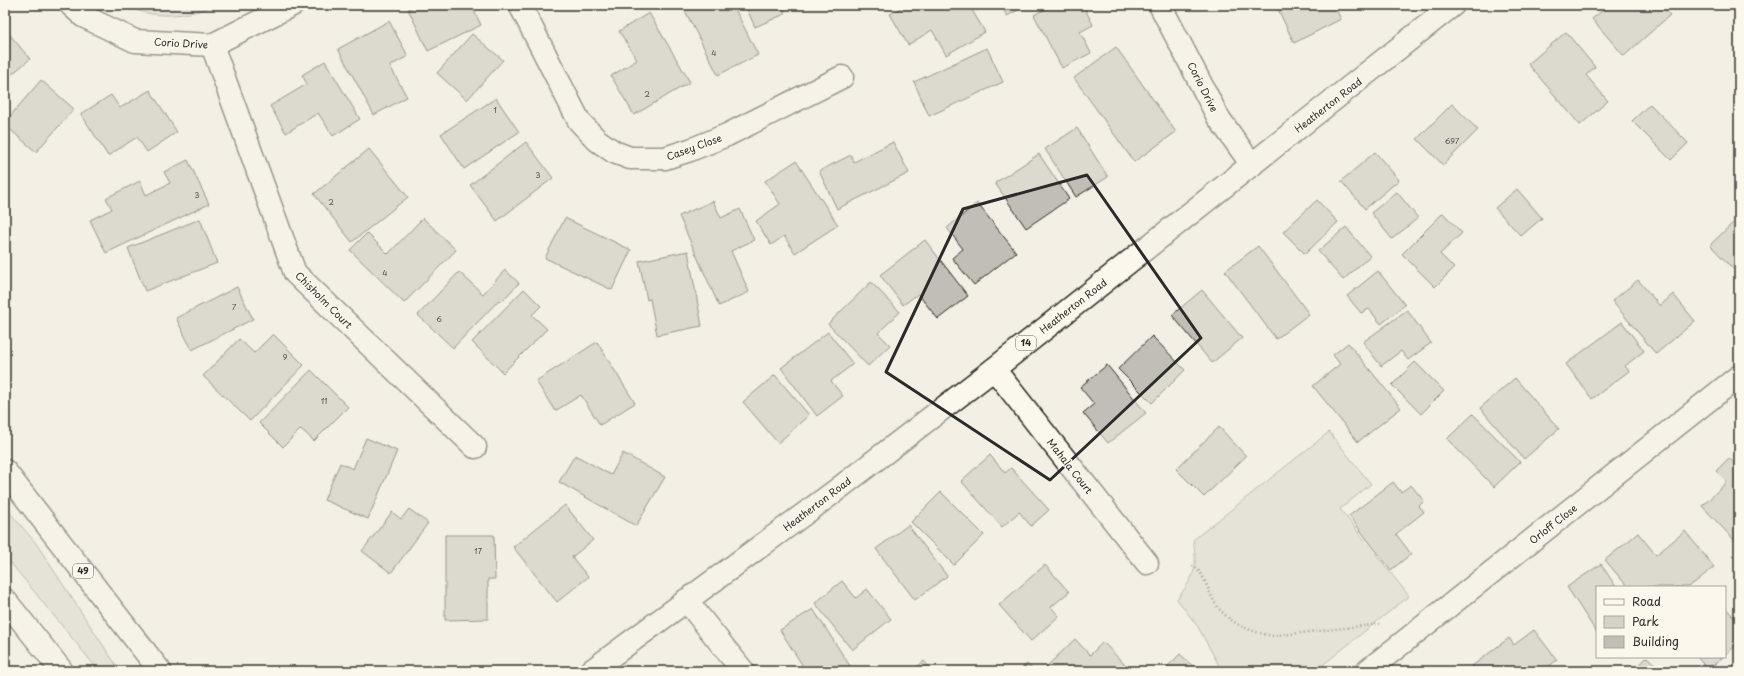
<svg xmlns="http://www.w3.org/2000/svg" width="1744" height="676" font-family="'Playpen Sans',sans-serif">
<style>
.green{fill:#d5d2c9;stroke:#807e7a}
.building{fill:#c0beb6;stroke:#2b2b2b}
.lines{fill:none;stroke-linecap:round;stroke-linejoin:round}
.minor-casing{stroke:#2b2b2b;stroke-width:25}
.primary-casing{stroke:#2b2b2b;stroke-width:25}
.path{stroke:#2b2b2b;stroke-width:2.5;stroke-dasharray:1 3;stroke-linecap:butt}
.minor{stroke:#fbf7ec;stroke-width:22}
.primary{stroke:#fbf7ec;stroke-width:22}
.marked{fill:none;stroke:#2b2b2b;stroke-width:3;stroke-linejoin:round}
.labels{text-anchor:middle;stroke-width:3;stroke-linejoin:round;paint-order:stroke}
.number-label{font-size:8px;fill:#50504e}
.shield{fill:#fbf7ec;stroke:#696865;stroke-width:1}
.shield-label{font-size:9px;font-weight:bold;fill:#2b2b2b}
.street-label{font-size:10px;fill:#2b2b2b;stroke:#fbf7ec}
</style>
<rect width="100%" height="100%" fill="#f3efe4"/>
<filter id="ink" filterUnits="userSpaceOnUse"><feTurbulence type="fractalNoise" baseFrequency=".025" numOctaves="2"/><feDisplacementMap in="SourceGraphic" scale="8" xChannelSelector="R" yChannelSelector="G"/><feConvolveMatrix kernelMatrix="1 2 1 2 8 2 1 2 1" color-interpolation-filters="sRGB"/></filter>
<g filter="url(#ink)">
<g class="green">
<path d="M124,5H217C186,17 154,20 124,5Z"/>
<path d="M1329,432L1371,484L1340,509L1409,596L1315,671H1222L1198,627L1177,599C1195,576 1198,568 1193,540Z"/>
<path d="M5,507L35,542L120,671H99L5,556Z"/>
</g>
<g class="building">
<path d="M417,5H471L481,25L428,51L408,9Z"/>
<path d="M682,5H733L758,55L718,75Z"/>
<path d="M745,5H784L782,6L785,14L755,27Z"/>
<path d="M906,5H969L985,32L946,55L932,30L908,45L890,14Z"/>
<path d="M1001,5H1027L1007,16Z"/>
<path d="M1053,5H1083L1093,25L1080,32L1091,53L1062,68L1034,15Z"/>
<path d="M1286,5H1334L1341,19L1294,43L1278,9Z"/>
<path d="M1609,5H1661L1670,15L1624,56L1592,19Z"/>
<path d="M649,13L690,82L634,115L611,76L637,60L619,31Z"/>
<path d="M389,21L408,56L390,66L407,97L374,115L338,49Z"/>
<path d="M5,29L30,59L5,80Z"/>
<path d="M1566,32L1595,67L1586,75L1608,101L1580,125L1528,64Z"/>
<path d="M472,34L503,60L467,100L437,73Z"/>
<path d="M1116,47L1176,132L1134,162L1074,78Z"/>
<path d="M987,48L1003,82L929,116L914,82Z"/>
<path d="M325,61L360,119L333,136L318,113L286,133L270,106L307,84L302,75Z"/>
<path d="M41,80L74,109L36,152L5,125V122Z"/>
<path d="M150,90L177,132L147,152L137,137L108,156L81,114L111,95L120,108Z"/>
<path d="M496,98L519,132L464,169L441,134Z"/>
<path d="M1452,104L1478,130L1443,165L1417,139Z"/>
<path d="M1650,104L1688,143L1671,160L1632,121Z"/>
<path d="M1077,128L1108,177L1076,197L1045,149Z"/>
<path d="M526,142L553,178L497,221L470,185Z"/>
<path d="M893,142L909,173L837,209L819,171L851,155L854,162Z"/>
<path d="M369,149L408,197L352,242L314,194Z"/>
<path d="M1375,152L1399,180L1365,209L1341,181Z"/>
<path d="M1039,154L1069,199L1026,228L995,183Z"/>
<path d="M188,160L209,204L106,253L90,220L112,209L106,198L140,181L146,195L170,183L164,172Z"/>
<path d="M796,161L838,225L795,253L784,236L771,245L756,221L780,204L765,181Z"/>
<path d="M1517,189L1542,218L1521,236L1495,208Z"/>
<path d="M1397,192L1418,218L1392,239L1371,213Z"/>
<path d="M1317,200L1338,222L1305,254L1283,232Z"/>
<path d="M713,201L721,218L740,209L754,240L731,251L749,292L719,306L679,216Z"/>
<path d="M977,203L1016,252L974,285L952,258L963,249L947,228Z"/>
<path d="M1443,213L1462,233L1440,254L1454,268L1435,287L1402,254Z"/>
<path d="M1739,217V275L1710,245Z"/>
<path d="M423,218L456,250L404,303L350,250L367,233L388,254Z"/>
<path d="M565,218L631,250L612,290L545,258Z"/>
<path d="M200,219L217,263L145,291L128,248Z"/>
<path d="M1346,227L1370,256L1343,280L1318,251Z"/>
<path d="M925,240L968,296L938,319L918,294L903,305L880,275Z"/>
<path d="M1258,246L1309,314L1276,339L1225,271Z"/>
<path d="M688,251L702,326L657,335L650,299L647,300L639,261Z"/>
<path d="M505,270L519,283L501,302L499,300L453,348L418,315L459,272L483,294Z"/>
<path d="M1378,271L1405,305L1381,324L1369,309L1361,313L1347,296Z"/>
<path d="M1638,280L1660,306L1673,294L1695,321L1656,354L1612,301Z"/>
<path d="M871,282L900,312L878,333L890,345L868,366L828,324Z"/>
<path d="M237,287L253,319L192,350L176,318Z"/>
<path d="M524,289L541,306L532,315L547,329L503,373L472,342Z"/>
<path d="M1202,290L1242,338L1212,363L1172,315Z"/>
<path d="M1407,310L1431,343L1408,360L1401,351L1381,366L1363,342Z"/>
<path d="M1622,322L1644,351L1625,366L1629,371L1592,399L1566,364Z"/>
<path d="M828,332L853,364L831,381L843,396L817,416L781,368Z"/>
<path d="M273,334L304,365L250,421L203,376L239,339L254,353Z"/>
<path d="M1152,336L1185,370L1152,403L1118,369Z"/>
<path d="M597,342L635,403L600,425L581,395L555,411L536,381Z"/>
<path d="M1348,343L1401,408L1358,442L1313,386L1340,364L1333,355Z"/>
<path d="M1415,362L1444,391L1421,414L1392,385Z"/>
<path d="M1107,365L1146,413L1108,443L1083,413L1094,404L1080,387Z"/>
<path d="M311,370L348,407L314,441L301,429L283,447L259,423Z"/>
<path d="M775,375L809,415L778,443L743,402Z"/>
<path d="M1515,378L1559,429L1524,459L1480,408Z"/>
<path d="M1473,414L1520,462L1494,487L1447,439Z"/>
<path d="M1219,427L1246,456L1204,497L1176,469Z"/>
<path d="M366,438L397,451L368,519L324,500L340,463L353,469Z"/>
<path d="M623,453L665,477L636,526L559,482L575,455L611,475Z"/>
<path d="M990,455L1005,473L1011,468L1049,510L1031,526L1019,512L1002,527L961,481Z"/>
<path d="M1729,458L1739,469V539L1736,542L1702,506L1727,482L1716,471Z"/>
<path d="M1393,482L1401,492L1411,485L1424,501L1419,506L1424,512L1396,534L1411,554L1391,570L1349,516Z"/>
<path d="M941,492L984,535L954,565L911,522Z"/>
<path d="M565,505L593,540L572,557L588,577L557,602L513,547Z"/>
<path d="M409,509L428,523L391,573L362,551L392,512L401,519Z"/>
<path d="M908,525L947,576L915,600L876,549Z"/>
<path d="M1685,531L1714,567L1689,587H1628L1605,560L1638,533L1656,555Z"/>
<path d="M445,535H494L495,579H488V619L445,620Z"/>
<path d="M1601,564L1616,587H1597V633L1567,587Z"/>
<path d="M1045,565L1069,592L1051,607L1059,616L1031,641L999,605Z"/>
<path d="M842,581L856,598L867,589L891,619L852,650L815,603Z"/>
<path d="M1725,607L1739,623V643L1725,655Z"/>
<path d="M813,609L852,669L849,671H806L780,630Z"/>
<path d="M1534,630L1557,660L1543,671H1476L1472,666L1509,638L1514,645Z"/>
<path d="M1075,639L1090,655L1103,642L1125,665L1119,671H1051L1046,667Z"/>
<path d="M1180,654L1198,671H1163Z"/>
<path d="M1647,657L1662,671H1634Z"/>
<path d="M1697,657H1723L1708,670Z"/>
<path d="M924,661L933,671H912Z"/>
<path d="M1027,664L1034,671H1019Z"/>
</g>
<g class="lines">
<g class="minor-casing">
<g id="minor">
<path d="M71,5L83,16L135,41L212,45L292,5"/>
<path d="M520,5L579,121L597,140L614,152L630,158H665L690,150L727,135L842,77"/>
<path d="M1160,5L1218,117L1252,165"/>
<path d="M212,45L295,273L475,447"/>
<path d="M994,369L1147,563"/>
<path d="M686,600L743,671"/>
<path d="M1367,671L1739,376"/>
</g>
</g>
<g class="primary-casing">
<g id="primary">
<path d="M5,471L160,671"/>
<path d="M5,600L62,671"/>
<path d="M591,671L834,492L994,369L1453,5"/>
</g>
</g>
<path class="path" d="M1192,566C1203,570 1208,591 1214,601C1226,623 1251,632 1273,636L1380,624"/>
<use href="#minor" class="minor"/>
<use href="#primary" class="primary"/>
</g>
</g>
<path d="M0 0H1744V676H0ZM1087,175L1201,338L1050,480L886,372L963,209Z" fill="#f3efe4" fill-opacity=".55" fill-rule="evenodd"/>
<path class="marked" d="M1087,175L1201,338L1050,480L886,372L963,209Z"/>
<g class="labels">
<g class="number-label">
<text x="714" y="56">4</text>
<text x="647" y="97">2</text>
<text x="495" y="113">1</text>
<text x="1452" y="144">697</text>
<text x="538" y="178">3</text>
<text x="197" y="198">3</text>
<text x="331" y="205">2</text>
<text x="385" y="276">4</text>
<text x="234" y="310">7</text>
<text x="439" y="322">6</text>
<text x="285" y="360">9</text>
<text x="324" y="404">11</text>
<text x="478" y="554">17</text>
</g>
<g class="shield">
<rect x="1016" y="336" width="20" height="14" rx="3"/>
<rect x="73" y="564" width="20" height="14" rx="3"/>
</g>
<g class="shield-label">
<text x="1026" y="346">14</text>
<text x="83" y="574">49</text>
</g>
<g class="street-label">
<text transform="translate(181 43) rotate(3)" y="4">Corio Drive</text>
<text transform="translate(1203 87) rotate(63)" y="4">Corio Drive</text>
<text transform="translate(1328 105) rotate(-38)" y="4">Heatherton Road</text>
<text transform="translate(694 147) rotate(-20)" y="4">Casey Close</text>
<text transform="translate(324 300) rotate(45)" y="4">Chisholm Court</text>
<text transform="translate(1073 306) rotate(-38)" y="4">Heatherton Road</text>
<text transform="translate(1070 466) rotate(52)" y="4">Mahala Court</text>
<text transform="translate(817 504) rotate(-37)" y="4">Heatherton Road</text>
<text transform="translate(1553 524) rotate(-38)" y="4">Orloff Close</text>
</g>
</g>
<rect width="1744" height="676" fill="none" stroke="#fbf7ec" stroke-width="20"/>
<rect x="10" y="10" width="1724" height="656" fill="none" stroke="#2b2b2b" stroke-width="1.5" filter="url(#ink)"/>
<rect x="1596" y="586" width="130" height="72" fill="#fbf7ec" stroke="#a8a59f"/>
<rect x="1604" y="599" width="20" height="6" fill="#fbf7ec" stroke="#a8a59f"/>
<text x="1632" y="606" font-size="12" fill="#2b2b2b">Road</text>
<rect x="1604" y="616" width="20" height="12" fill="#d5d2c9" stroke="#a8a59f"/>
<text x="1632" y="626" font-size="12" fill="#2b2b2b">Park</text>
<rect x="1604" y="636" width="20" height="12" fill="#c0beb6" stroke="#a8a59f"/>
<text x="1632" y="646" font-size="12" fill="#2b2b2b">Building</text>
</svg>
